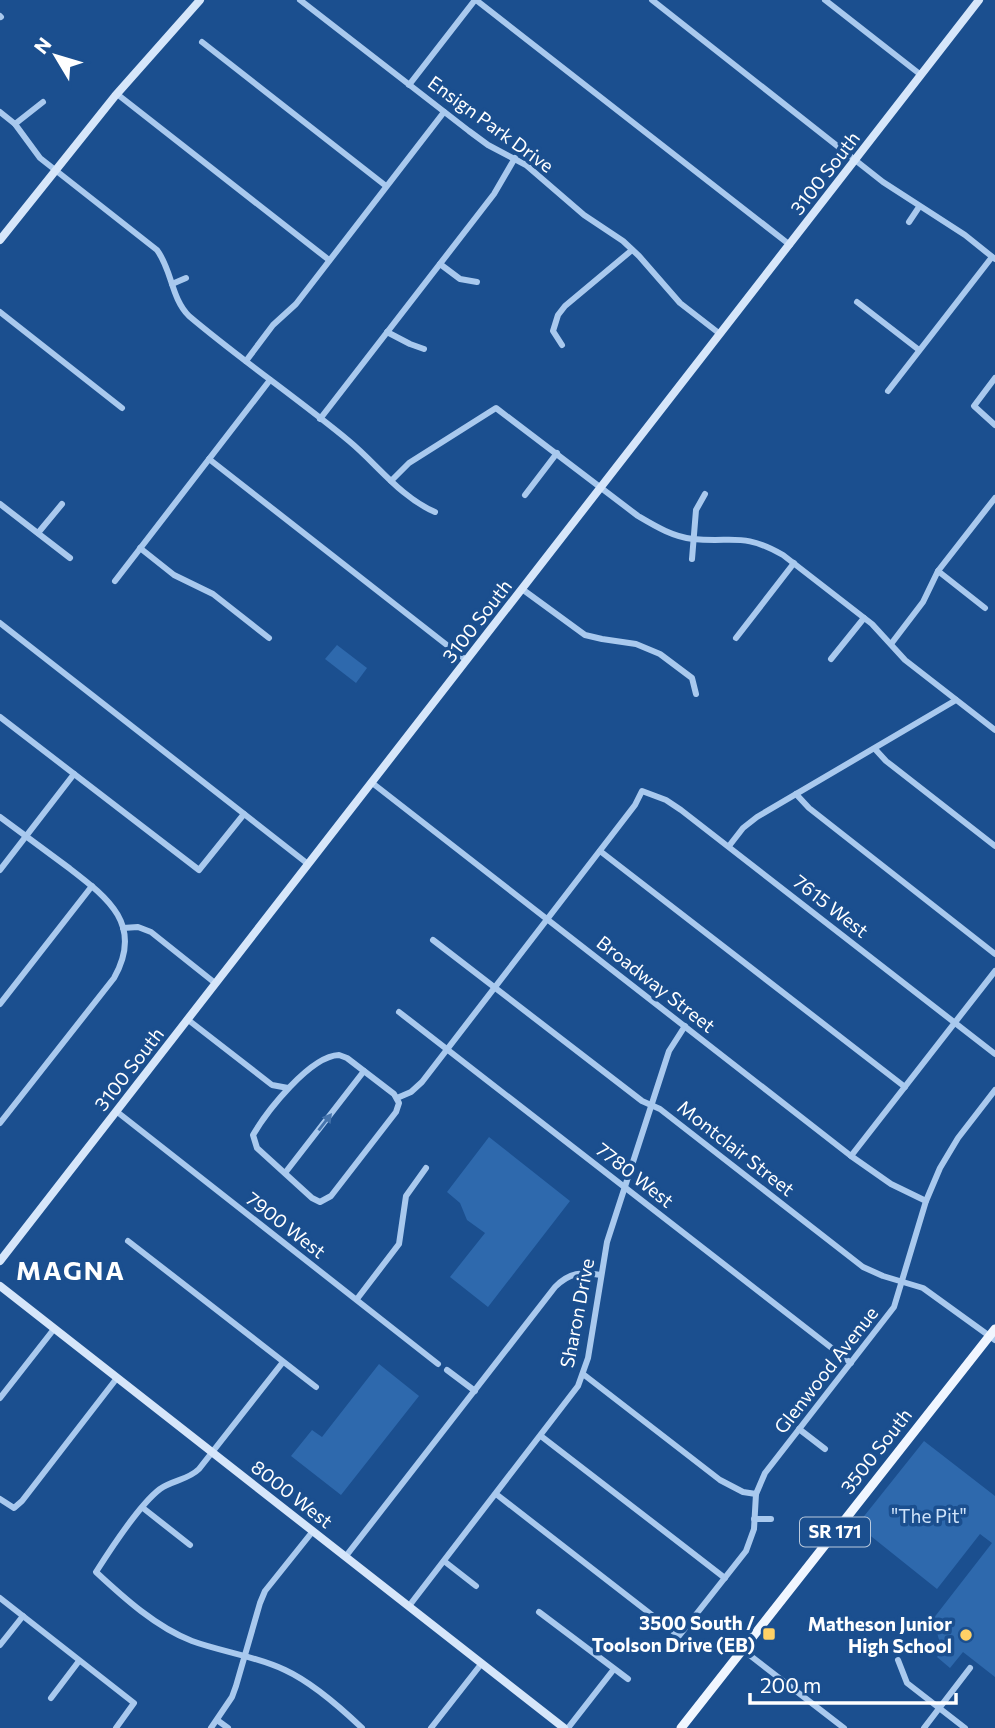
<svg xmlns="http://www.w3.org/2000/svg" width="995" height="1728" font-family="Commissioner,sans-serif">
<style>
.green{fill:#2e69ad}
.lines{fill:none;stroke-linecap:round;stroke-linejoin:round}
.street{stroke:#a9c9ee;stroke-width:6}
.secondary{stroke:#d6e6fa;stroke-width:8}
.primary{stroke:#f0f6ff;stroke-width:9}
.oneway{fill:#4674ac}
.poi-dot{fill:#ffd166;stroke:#1b4f8f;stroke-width:2.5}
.labels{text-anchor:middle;stroke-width:7;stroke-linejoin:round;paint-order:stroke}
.shield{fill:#1b4f8f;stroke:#bbcadd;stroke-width:2}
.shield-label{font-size:18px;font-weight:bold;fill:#fff}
.street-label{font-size:19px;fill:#fff;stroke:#1b4f8f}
.park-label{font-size:19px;fill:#cfe3fa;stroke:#1b4f8f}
.poi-label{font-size:19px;font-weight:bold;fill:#fff;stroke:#1b4f8f;text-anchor:end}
.district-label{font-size:26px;font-weight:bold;letter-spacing:2px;fill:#fff;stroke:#1b4f8f}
</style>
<rect width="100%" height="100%" fill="#1b4f8f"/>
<g class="green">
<path d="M337,645L367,668L356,683L325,659Z"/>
<path d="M489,1137L570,1201L488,1307L450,1277L485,1233L467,1220L460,1203L447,1192Z"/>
<path d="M379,1364L419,1396L341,1495L291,1456L312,1430L322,1437Z"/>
<path d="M924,1441L995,1496V1677L963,1652L950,1668L937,1657L942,1650L933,1619L992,1543L980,1534L937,1589L857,1525Z"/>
</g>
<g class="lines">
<g class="street">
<path d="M300,0L469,131L488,145L526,165L584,215L623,241L639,256L680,303L720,334"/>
<path d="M476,0L790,245"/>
<path d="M652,0L883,182L965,235L995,259"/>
<path d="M825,0L921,75"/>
<path d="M0,16L1,17"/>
<path d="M202,42L386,186"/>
<path d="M409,85L475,0"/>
<path d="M117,94L329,260"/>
<path d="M0,112L15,124L40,158L157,250C172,270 171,298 189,316C241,360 297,398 349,441C377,464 400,497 435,512"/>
<path d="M15,124L43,102"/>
<path d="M909,222L919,207"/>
<path d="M440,264L460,279L477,282"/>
<path d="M172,284L186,278"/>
<path d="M857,302L919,350"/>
<path d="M0,312L122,408"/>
<path d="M387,332L410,344L424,349"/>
<path d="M562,345L553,331L558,315L565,306L632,250"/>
<path d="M246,361L273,325L296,304L444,112"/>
<path d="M995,378L974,406L995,425"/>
<path d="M888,391L992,257"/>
<path d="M320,419L494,194L515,158"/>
<path d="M209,459L466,660"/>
<path d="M391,481L409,463L496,408L638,516C655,526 673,537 693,539C733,543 743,532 783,555L872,624L905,660L995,730"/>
<path d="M525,495L557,453"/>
<path d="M0,504L70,558"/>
<path d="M38,533L62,504"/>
<path d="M140,548L174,575L213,594L269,638"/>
<path d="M692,559L696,510L705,494"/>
<path d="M938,571L985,608"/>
<path d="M115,581L270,380"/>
<path d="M522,589L585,635L602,639L636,644L660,654L692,678L696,694"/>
<path d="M0,623L308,864"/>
<path d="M736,638L794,563"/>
<path d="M891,644L923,602L938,571L995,498"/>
<path d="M831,659L864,618"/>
<path d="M0,717L199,870L244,814"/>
<path d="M875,749L886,761L995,846"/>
<path d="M371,782L851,1156L891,1184L926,1201"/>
<path d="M796,794L809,808L995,954"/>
<path d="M0,817C23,834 46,851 69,868C108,898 144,925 114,978L0,1123"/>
<path d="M729,846L743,828L757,817L956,700"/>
<path d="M600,851L905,1087"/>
<path d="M0,870L74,774"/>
<path d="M123,928L138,927L151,932L215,983"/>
<path d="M433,940L642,1101L660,1109L863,1267L883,1276L923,1288L995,1340"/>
<path d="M0,1004L92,886"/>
<path d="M399,1012L851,1363"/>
<path d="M187,1019L272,1085L288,1088"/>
<path d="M339,1055L347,1058L394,1094L399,1103L396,1112L331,1196L320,1202L312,1198L257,1148L253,1135C267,1111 310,1056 339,1055Z"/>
<path d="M397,1098L411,1092L422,1082L635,805L642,791L666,800L681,810L995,1054"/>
<path d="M116,1111L438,1364"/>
<path d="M851,1156L995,971"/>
<path d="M285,1173L364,1071"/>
<path d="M128,1241L316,1387"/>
<path d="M357,1299L399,1244L406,1196L426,1168"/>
<path d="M283,1362L199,1469C188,1480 173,1480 160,1489C140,1504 110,1550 96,1572C124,1598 156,1627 192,1641C222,1652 256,1656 285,1670C313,1683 340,1707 362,1728"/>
<path d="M447,1370L475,1391"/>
<path d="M583,1374L720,1480L743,1492L756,1494"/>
<path d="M0,1398L54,1329"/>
<path d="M799,1429L825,1449"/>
<path d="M541,1436L725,1578"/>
<path d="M496,1494L679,1636L746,1551L754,1529L756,1494L765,1473L894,1307L926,1201L940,1168L958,1138L995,1090"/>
<path d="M0,1499L14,1508L22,1501L117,1378"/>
<path d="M143,1508L190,1545"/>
<path d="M754,1519H771"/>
<path d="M346,1556L555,1287C570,1272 581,1272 601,1275"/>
<path d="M444,1561L476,1586"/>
<path d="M0,1598L134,1703L116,1728"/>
<path d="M409,1606L578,1386L588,1358L607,1242L669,1051L685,1026"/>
<path d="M539,1612L628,1679"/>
<path d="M0,1645L23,1616"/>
<path d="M743,1650L844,1728"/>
<path d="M898,1660L907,1683L965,1728"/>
<path d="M51,1698L79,1661"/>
<path d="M217,1720L228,1728"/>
<path d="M211,1728L232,1697L236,1686L260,1603L265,1591L313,1531"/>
<path d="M431,1728L482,1663"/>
<path d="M568,1728L614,1669"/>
<path d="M924,1728L970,1668"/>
</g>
<g class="secondary">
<path d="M0,240L115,96L200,0"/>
<path d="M0,1261L979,0"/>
<path d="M0,1286L564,1728"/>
</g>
<path class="primary" d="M681,1728L995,1329"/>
</g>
<defs><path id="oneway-solid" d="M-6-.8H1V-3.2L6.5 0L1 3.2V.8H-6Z" transform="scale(1.75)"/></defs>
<use class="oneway" href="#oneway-solid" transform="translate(325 1122) rotate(-52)"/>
<g class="poi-dot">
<rect x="762" y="1627" width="14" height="14" rx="3.5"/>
<circle cx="966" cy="1635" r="7"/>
</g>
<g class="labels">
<rect class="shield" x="800" y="1517.5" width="70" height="29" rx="5"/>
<g class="shield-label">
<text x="835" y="1538">SR 171</text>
</g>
<g class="street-label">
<text transform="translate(491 124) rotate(36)" y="7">Ensign Park Drive</text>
<text transform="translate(825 173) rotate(-52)" y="7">3100 South</text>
<text transform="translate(477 621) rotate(-52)" y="7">3100 South</text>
<text transform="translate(831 906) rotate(38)" y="7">7615 West</text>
<text transform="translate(656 984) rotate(38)" y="7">Broadway Street</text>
<text transform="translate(129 1069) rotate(-52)" y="7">3100 South</text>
<text transform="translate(736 1148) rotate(38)" y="7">Montclair Street</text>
<text transform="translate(635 1175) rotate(38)" y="7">7780 West</text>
<text transform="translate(286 1225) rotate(38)" y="7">7900 West</text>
<text transform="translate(577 1313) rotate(-79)" y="7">Sharon Drive</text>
<text transform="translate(826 1370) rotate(-52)" y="7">Glenwood Avenue</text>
<text transform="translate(876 1451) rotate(-52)" y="7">3500 South</text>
<text transform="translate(292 1494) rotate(38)" y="7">8000 West</text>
</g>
<g class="park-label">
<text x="929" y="1523">"The Pit"</text>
</g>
<g class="poi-label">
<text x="755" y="1630">3500 South /<tspan x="755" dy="22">Toolson Drive (EB)</tspan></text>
<text x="952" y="1631">Matheson Junior<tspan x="952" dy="22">High School</tspan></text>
</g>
<g class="district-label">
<text x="71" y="1280">MAGNA</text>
</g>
</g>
<g transform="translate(56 56) rotate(308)" stroke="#1b4f8f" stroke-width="5" paint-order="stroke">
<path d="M0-5L12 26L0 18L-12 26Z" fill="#ffffff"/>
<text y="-10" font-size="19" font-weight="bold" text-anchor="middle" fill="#ffffff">N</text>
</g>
<path d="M750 1693v10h206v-10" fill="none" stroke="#ffffff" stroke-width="3.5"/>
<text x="760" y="1693" font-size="21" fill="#ffffff" stroke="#1b4f8f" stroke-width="5" paint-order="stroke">200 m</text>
</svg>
